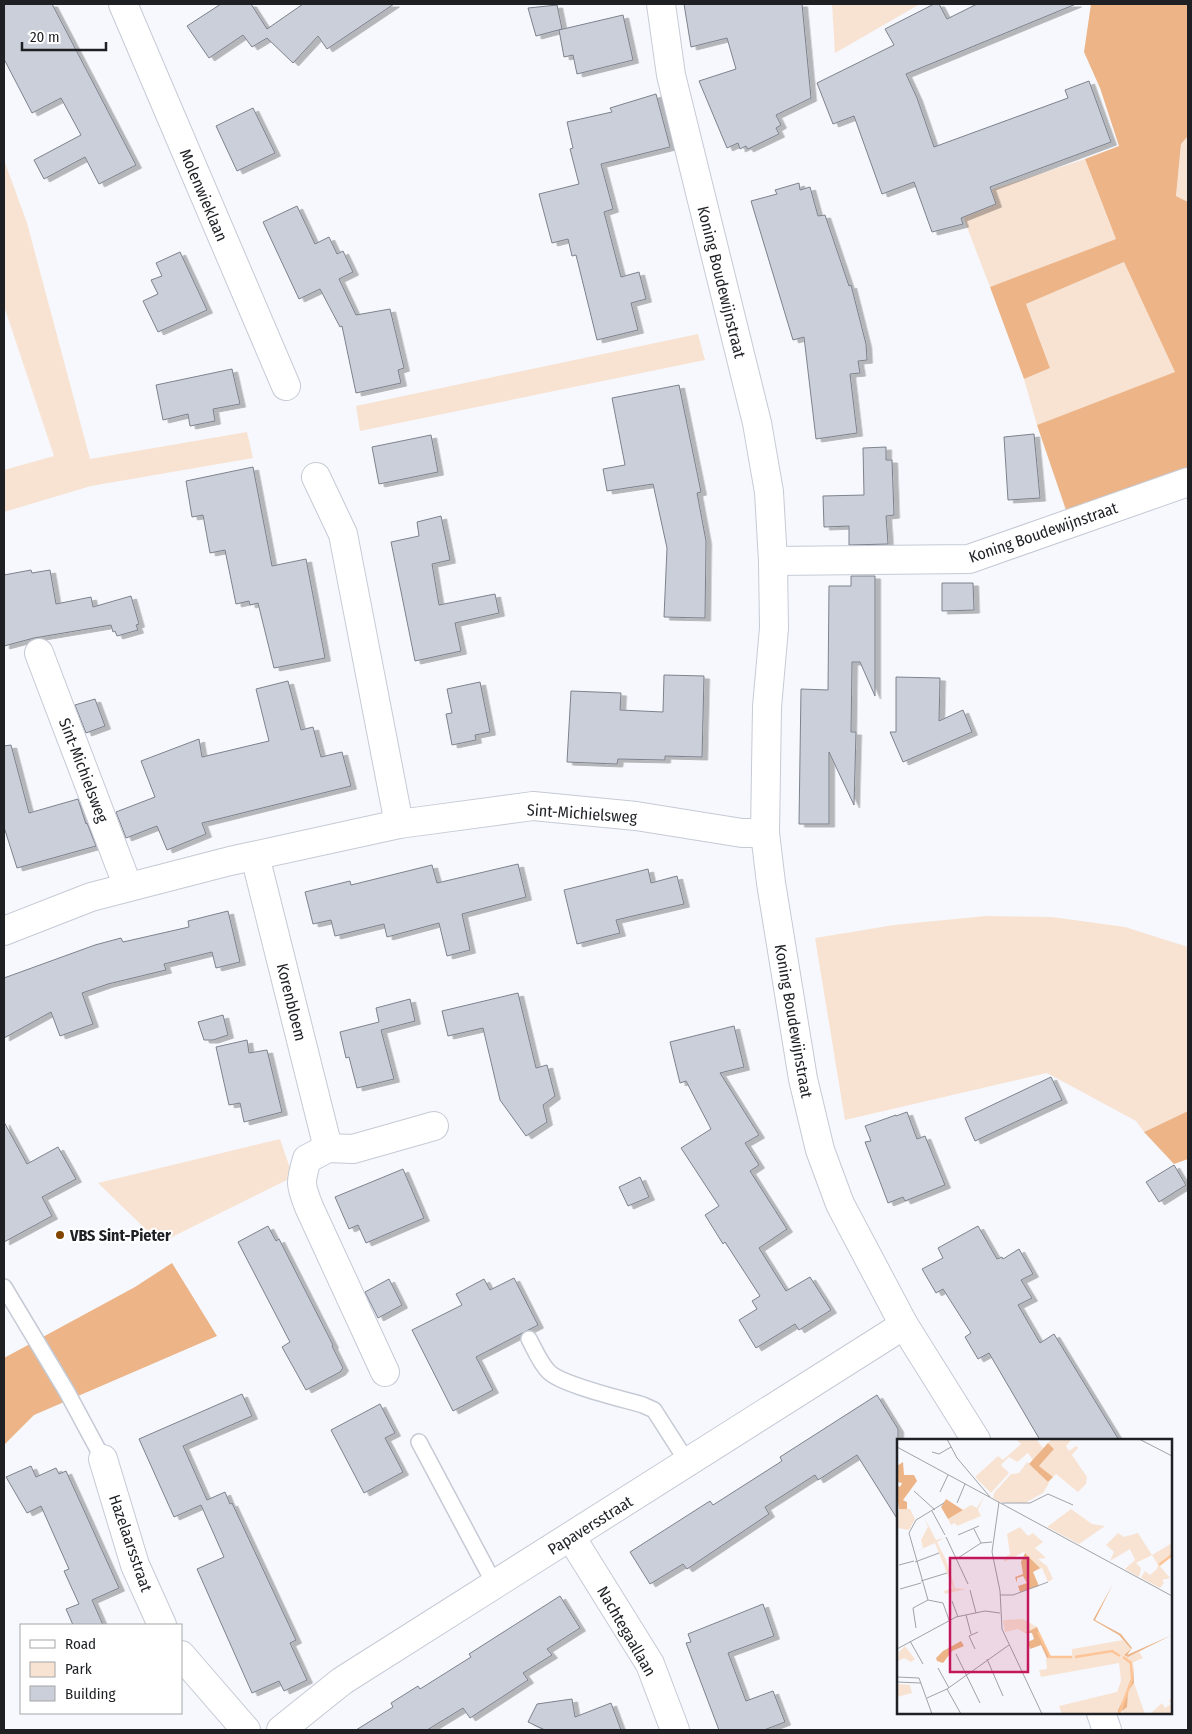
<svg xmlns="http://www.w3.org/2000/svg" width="1192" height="1734" font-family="'Fira Sans Condensed',sans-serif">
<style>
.green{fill:#f8e3d3}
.forest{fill:#ecb487}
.building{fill:#cacfda;stroke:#7d828c;filter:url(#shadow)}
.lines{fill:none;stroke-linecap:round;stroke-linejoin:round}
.lane-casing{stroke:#c5cad5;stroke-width:18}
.street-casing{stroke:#c5cad5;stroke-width:30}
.lane{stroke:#fff;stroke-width:15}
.street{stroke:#fff;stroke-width:28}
.poi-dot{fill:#814500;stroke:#fff;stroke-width:2}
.labels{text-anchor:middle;stroke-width:4;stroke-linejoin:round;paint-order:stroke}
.street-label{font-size:16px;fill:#1e2024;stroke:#fff}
.poi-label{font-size:16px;font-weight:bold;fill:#1e2024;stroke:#fff;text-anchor:start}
.inset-river{fill:none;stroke:#fdc497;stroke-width:2.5}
.inset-road{fill:none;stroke:#a0a2a6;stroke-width:1}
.view{fill:#c2185b;fill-opacity:0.15;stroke:#c2185b;stroke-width:2.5}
.inset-edge{fill:none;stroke:#1e2024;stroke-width:2.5}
</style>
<defs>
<filter id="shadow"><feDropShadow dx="5.5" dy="3" stdDeviation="0" flood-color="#0004"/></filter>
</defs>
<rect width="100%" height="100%" fill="#f6f8fd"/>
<g class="green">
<path d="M832,4H920L835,53Z"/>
<path d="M1188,136V202L1176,196L1181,144Z"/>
<path d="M1085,159L1116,239L990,287L957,201Z"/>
<path d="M4,160L27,223L90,459L247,432L253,458L91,486L4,512V470L54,456L4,306Z"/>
<path d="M1124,262L1176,372L1037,425L1024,379L1050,368L1026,304Z"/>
<path d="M698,334L705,360L360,431L356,406Z"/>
<path d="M986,916L1052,917L1125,927L1188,947V1111L1144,1132L1136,1121L1047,1073L845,1120L815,938L894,925Z"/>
<path d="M280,1139L293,1177L160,1243L98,1183Z"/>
</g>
<g class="forest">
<path d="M1091,4H1188V136L1181,144L1176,196L1188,202V474L1067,513L1037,425L1175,372L1124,262L1026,304L1050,368L1024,379L990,287L1116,239L1085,159L1119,146L1100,88L1084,52Z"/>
<path d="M1188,1111V1159L1174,1164L1144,1132Z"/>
<path d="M172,1263L217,1336L34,1415L4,1445V1358L135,1287Z"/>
</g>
<g class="building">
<path d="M4,4H52L136,165L99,184L85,157L44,179L34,160L81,135L61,98L32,113L4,59Z"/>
<path d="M221,4H251L267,29L303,4H394L327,49L318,36L293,63L267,38L252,47L243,35L209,58L187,26Z"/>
<path d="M684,4H802L811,98L776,115L781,125L776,128L779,134L748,149L746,146L740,149L738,143L727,148L699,81L736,69L727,38L691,47Z"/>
<path d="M934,4H939L947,19L977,4H1076L906,74L917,98L934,147L1068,98L1065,90L1089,81L1111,142L990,187L996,204L961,218L963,224L932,232L914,182L882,194L854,116L833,124L817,83L894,45L885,29Z"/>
<path d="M557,5L562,29L536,36L528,8Z"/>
<path d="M623,15L633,60L577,74L573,55L564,57L559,30Z"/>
<path d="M656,94L670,147L601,164L613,209L604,212L621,277L639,272L646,299L631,303L638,330L597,340L576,255L572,256L568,239L552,243L539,194L579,184L570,149L573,148L567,122L612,112L610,108Z"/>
<path d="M253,108L275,153L237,171L216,126Z"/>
<path d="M799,183L800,190L810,187L818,216L825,215L849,286L851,285L866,344L867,360L858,361L860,373L850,374L857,433L816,439L804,337L793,340L751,201L777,194L775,190Z"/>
<path d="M297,206L315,244L329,237L337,254L343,251L353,272L339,279L356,315L390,309L404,368L398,370L401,383L356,393L342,326L340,327L320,289L299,299L263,222Z"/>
<path d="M180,252L207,310L158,332L143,301L158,294L151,280L162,276L156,263Z"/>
<path d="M232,369L240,404L213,409L215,421L190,426L188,414L163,420L156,385Z"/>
<path d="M679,385L701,492L697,493L706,541L705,618L664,617L667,548L653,484L607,491L603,469L625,465L612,398Z"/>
<path d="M1034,434L1040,498L1008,500L1004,437Z"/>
<path d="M431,435L438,472L379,484L372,447Z"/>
<path d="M886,447V460H892L894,515L886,516L888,544L849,545V526L824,527L823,496L864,495L863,448Z"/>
<path d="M253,467L272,566L306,559L325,658L274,668L258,603L250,605L249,601L236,604L225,550L210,553L203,515L192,517L186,481Z"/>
<path d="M441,516L450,560L432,564L439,605L495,594L499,613L455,623L461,651L415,661L391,542L419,536L417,522Z"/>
<path d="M31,570L32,573L50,570L56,604L91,597L93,607L131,596L139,624L136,625L138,630L117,636L115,631L113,632L111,625L34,638L4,646V575Z"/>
<path d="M851,576H875V696L860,662H852L851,732H856L854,805L829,752V824H799L801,689L828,690L829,586H851Z"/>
<path d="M942,583H973L974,610L942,611Z"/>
<path d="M664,675L704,676L702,757L665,756V760L618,759L617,764L567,762L571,691L621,693L620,710L663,712Z"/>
<path d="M896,677L940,678L939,721L963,710L972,732L903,762L890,732H896Z"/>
<path d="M288,681L301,730L313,727L321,757L342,752L351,786L202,823L206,834L167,850L157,826L126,838L116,812L155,797L141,761L199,739L202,757L269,741L256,689Z"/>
<path d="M480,682L490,732L475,735L476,740L452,745L446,714L452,713L447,689Z"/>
<path d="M95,699L105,726L86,733L75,705Z"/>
<path d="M11,745L29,813L78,799L86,824L87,823L96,846L17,868L4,827V746Z"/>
<path d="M518,864L526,897L462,914L470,950L447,956L439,923L387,937L384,924L335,936L331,920L313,924L305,892L350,881L351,885L432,865L437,883Z"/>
<path d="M648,869L651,883L677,876L684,904L616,920L620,933L577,944L564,890Z"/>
<path d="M228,911L240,962L216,968L212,952L164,964L166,970L108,984L82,993L93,1024L60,1036L51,1012L4,1038V978L95,945L121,938L123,942L189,927L188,921Z"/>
<path d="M518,993L536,1068L547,1065L555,1096L543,1105L547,1122L526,1136L500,1100L483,1028L448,1036L442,1011Z"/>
<path d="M410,999L415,1021L381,1030L394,1079L357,1088L349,1057L346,1058L340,1032L379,1022L376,1008Z"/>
<path d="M223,1015L228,1035L213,1040H204L198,1022Z"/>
<path d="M734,1026L744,1067L720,1073L759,1135L745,1143L759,1165L750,1171L787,1229L759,1248L786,1291L810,1277L831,1310L799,1330L795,1324L756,1348L739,1320L757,1309L752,1301L760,1296L725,1242L723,1244L705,1215L719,1206L681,1148L711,1129L686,1081L680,1083L670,1042Z"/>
<path d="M247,1040L249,1053L267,1050L282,1112L244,1122L240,1103L229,1105L216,1047Z"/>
<path d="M1051,1077L1062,1100L975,1141L965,1118Z"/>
<path d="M907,1112L917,1139L925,1136L945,1185L905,1201L903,1197L888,1203L865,1142L871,1141L865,1126L896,1115V1116Z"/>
<path d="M4,1122L27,1164L58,1147L76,1179L42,1197L52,1216L4,1242Z"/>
<path d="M1174,1165L1186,1185L1159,1202L1146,1182Z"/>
<path d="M403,1169L424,1218L366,1243L358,1225L349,1229L335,1197Z"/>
<path d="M640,1177L649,1197L628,1206L619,1187Z"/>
<path d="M268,1226L276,1241L279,1239L333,1345L332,1346L343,1368L340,1372L306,1390L282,1347L290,1342L238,1242Z"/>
<path d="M978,1226L997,1259L1002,1257L1003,1259L1019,1249L1033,1274L1021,1280L1032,1298L1018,1305L1040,1343L1054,1334L1119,1440H1040L989,1353L978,1359L965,1337L971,1333L943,1289L936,1293L922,1269L943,1258L938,1248Z"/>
<path d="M514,1278L538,1325L476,1357L493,1390L453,1411L412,1330L462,1305L456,1294L484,1279L490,1290Z"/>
<path d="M389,1279L402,1305L378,1318L365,1292Z"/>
<path d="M242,1394L252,1416L183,1446L207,1500L225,1492L230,1504L232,1503L296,1640L290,1643L307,1680L284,1691L279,1681L252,1693L197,1569L224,1557L201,1505L174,1517L139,1439Z"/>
<path d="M877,1395L898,1429V1520L857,1455L818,1480L815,1475L765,1507L769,1514L687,1569L683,1564L650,1584L630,1552L710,1501L713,1505L782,1461L780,1457Z"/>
<path d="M380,1404L395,1433L385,1438L403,1472L364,1493L331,1430Z"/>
<path d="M31,1466L36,1477L56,1468L59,1474L66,1471L87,1517L119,1588L92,1600L103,1625H73L66,1609L79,1604L64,1571L69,1569L41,1506L27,1513L6,1477Z"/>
<path d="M560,1596L580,1628L547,1649L552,1655L523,1673L528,1680L470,1718L463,1708L427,1730H356L393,1707L391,1703L418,1686L420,1689L471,1657L469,1654Z"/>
<path d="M763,1604L774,1636L728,1653L746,1701L773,1691L785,1722L764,1730H719L686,1643L691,1642L688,1634Z"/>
<path d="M572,1699L575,1717L611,1703L621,1730H545L528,1722L537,1704Z"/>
</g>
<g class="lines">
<g class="lane-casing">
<g id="lane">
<path d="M4,1287L67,1392L103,1459"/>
<path d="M529,1339C535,1350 540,1363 549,1372C562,1385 623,1399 643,1405L654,1410L688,1463"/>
<path d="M419,1442L495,1585"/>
</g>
</g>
<g class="street-casing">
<g id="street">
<path d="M123,4L286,386"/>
<path d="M661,4L671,75L757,423L769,492L773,561L774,628L767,707L765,833L771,883L803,1079L820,1150L840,1204L904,1325L976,1440"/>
<path d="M316,477L343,534L399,824"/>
<path d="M773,561L969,559L1188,482"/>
<path d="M39,653L128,887"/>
<path d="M255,856L328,1148"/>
<path d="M4,931L91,897L230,861L399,824L533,806L636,816L742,833H765"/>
<path d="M385,1372L309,1207C300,1184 300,1183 307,1159L328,1148L353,1149L434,1126"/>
<path d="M103,1459L135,1565L162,1625"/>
<path d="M571,1537L650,1664L675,1730"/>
<path d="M181,1655L246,1730"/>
<path d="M1101,1713L1107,1730"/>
<path d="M281,1730L342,1681L904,1325"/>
</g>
</g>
<use href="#lane" class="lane"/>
<use href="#street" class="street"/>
</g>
<circle class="poi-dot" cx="60" cy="1235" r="5"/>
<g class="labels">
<g class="street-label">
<text transform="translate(204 195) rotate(67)" y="6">Molenwieklaan</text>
<text transform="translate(722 282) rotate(76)" y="6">Koning Boudewijnstraat</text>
<text transform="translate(1043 532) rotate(-19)" y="6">Koning Boudewijnstraat</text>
<text transform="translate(84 770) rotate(69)" y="6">Sint-Michielsweg</text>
<text transform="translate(582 813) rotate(4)" y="6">Sint-Michielsweg</text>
<text transform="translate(292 1002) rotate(76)" y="6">Korenbloem</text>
<text transform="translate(794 1021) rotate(80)" y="6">Koning Boudewijnstraat</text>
<text transform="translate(590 1525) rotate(-32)" y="6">Papaversstraat</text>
<text transform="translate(131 1543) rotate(71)" y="6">Hazelaarsstraat</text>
<text transform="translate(627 1631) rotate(60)" y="6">Nachtegaallaan</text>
</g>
<g class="poi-label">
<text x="70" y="1241">VBS Sint-Pieter</text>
</g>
</g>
<g transform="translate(897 1439)">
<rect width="275" height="275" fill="#f6f8fd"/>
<path d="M119,0H139L146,9L136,21L131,14L120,23L112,18L104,26L112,34L94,54L78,38L101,17L106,21L124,5ZM155,0H175L169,7L172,12L179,7L181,9L175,16L190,38L189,45L181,53L159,35L156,38L142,27L157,10L151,4ZM130,23L152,44L146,54L128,64L103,63L96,59L97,54L114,35L122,34ZM87,57L81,71L84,77L60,87L58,84L54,86L51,80L74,66L80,69ZM2,70H13L18,80L12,91L1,89ZM174,70L195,85L208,87L182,105L150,88ZM27,78L39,101L47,99L40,103L49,121L58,149L69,150L48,155L47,152L56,149L38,104L16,114L26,109L24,101L31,88ZM123,88L131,97L136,94L146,103L138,109L149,119L141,120L150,127L156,140L151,143L145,129L136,133L130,132L132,127L138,132L143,129L127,113L107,123V119L113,115L110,95ZM221,94L227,98L241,94L255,116L275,104V117L262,126L273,139L265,141L267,144L263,149L244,139L248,132L253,136L260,130L261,126L255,116L239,124L244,129L242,138L228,130L238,121L233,110L213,122L217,113L209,106ZM126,180L140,188L128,194L121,190L108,193L106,181ZM226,201L234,210L227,216L231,218L242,213L246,219L235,224V244L221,275H165L162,267L220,253L224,242L222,224L144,238L142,231L150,230L149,219L175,218V210ZM8,207L18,220L14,223L7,219L1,222L2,213ZM237,244L248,275H225L231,252ZM0,245L13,246L15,254L0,258ZM275,259V275H253L265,264L268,269L274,265L272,261Z" fill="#f8e3d3"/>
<path d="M151,4L157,10L142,27L156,38L151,43L132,25ZM6,23L7,36H17L20,42L6,61L10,63V70H2L0,55V46L3,48L5,44L0,43V27ZM49,60L66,71L51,80L44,68ZM128,114L143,129L136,133L142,147L123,153L121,147L130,144L126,137L120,139V144L118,138L126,135L124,123ZM216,145L198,181L224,195L235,209L230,216L275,196L231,218L227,216L234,210L222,196L196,181ZM140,188L150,212L154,218L150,219L144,206L133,210L131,203L137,200L135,194H128ZM64,202L67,207L55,212L46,224L40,222L39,219L46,212ZM236,224L237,244L231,252L230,268L221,275V271L235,244Z" fill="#ecb487"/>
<path class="inset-river" d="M262,126L275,116M141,193L153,218H175M178,218L215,212L223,217M222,275L235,240L234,224L226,218"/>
<path class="inset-road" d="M50,0L60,19L93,58M242,0L275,17M0,8L275,157M35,13L42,15L54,8M17,52L38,71M43,53L51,36M102,63L95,113L103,152L105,190L145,275M60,64L68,45M105,64H133L151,55L176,66M35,72L48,96M77,90L84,104M61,96L82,87M49,98L71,145M61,119L84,104L95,103M18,123L42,114M2,126L17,122M24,142L50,134M3,150L24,144M73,151L79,174M103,156H116L151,143M31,161L12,94L19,81L47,64M55,162L61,178M69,176L74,195M19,189L16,169L31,161L46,164L52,181M13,202L26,225M0,210L59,178L88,172L103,174M78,210L72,197L81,193M59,215L83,264M90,220L106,257M41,229L52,249M0,238L22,239L35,275M0,243L24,244M50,250L64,275M30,259L50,250L112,206"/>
<path class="view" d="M53,119H131V233H53Z"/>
<rect width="275" height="275" class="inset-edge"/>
</g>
<rect width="1192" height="1734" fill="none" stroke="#1e2024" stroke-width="10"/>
<rect x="20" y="1624" width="162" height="90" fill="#ffffff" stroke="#a5a6a7"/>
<rect x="30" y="1640" width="25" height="8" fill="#ffffff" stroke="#a5a6a7"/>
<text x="65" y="1649" font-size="15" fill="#1e2024">Road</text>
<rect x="30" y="1662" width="25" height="15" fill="#f8e3d3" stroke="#a5a6a7"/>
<text x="65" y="1674" font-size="15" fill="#1e2024">Park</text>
<rect x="30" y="1686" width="25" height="15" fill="#cacfda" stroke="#a5a6a7"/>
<text x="65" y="1699" font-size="15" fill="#1e2024">Building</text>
<path d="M22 42v8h84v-8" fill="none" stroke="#1e2024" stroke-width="2.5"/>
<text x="30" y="42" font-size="15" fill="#1e2024" stroke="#ffffff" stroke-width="4" paint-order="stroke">20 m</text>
</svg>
